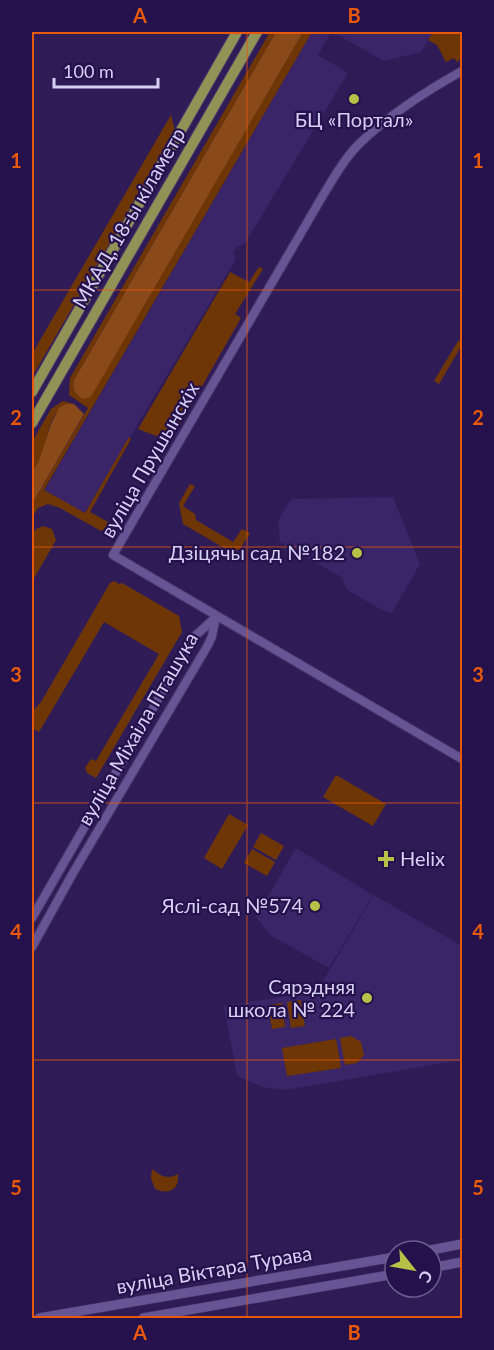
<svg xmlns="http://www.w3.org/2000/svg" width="494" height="1350" font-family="Lato,sans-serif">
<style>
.built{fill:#392567}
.green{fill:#6f3605}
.forest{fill:#8a4918}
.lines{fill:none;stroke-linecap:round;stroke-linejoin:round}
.tertiary-casing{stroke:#4a376b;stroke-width:10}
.secondary-casing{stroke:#4a376b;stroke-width:10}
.trunk-casing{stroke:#4a376b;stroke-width:12}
.tertiary{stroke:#655595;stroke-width:8}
.secondary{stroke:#655595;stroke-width:9}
.trunk{stroke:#909256;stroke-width:10}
.grid{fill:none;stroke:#e8590c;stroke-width:1.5;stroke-opacity:0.55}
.poi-dot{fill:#b7c147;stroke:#25114b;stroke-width:2}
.labels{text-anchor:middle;stroke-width:4.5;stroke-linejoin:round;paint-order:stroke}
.poi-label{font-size:20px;fill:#d7d0f5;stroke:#25114b;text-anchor:end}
.street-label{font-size:20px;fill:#d7d0f5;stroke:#25114b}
.neatline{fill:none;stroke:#e8590c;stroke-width:2}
.grid-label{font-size:20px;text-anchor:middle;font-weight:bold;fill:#e8590c}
</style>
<rect width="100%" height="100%" fill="#2f1c57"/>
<g class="built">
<path d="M312,32H433L421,52L384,61L338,35L330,34L318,55L348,73L245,243L237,247L233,253L236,259L85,513L44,491Z"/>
<path d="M393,497L420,564L392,613L382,610L347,590L341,577L280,542L278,521L291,499Z"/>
<path d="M296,848L373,895L329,968L270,935L256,917Z"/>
<path d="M374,895L462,946V1060L285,1090L262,1087L237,1076L224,1006L317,991Z"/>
</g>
<g class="green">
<path d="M270,32H276L74,380L73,387L89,398L303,32H312L44,490L85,513L129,437L131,439L90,512L108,522H113L110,527L101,531L60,508L48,504L38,508L32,518V504L88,408L69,395L70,378Z"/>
<path d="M433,32H459C462,42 467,55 457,62L454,58L446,62L437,45L428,40Z"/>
<path d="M171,115L175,131L32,377V354Z"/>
<path d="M259,267L263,269L235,314L241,318L173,437L167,440L138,429L230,272L249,282Z"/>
<path d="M462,340V345L439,384L434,381L458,341Z"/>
<path d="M63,401L74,404C48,403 48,443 40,460C38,464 34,468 32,472V442L51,409Z"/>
<path d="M190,484L195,486L183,506L195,514L196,520L233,542L242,529L250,533L240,549L231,552L183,524L179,503Z"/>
<path d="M43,526L52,529L56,540L32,582V535L36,529Z"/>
<path d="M114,581L119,584L122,583L179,616L182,632L96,778L87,773L85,768L91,759L96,761L159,654L104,622L39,732L32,728V712L41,702L110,583Z"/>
<path d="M336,775L386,804L373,826L323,797Z"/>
<path d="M229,814L248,825L222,869L204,858Z"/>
<path d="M261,833L284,846L276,860L253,847Z"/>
<path d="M252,849L275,862L267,876L244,863Z"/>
<path d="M301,1000L305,1026L291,1028L287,1002Z"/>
<path d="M282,1003L285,1027L272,1029L268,1005Z"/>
<path d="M351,1036L361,1042L364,1055L357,1063L345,1065L340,1038Z"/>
<path d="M336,1039L341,1068L287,1076L282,1048Z"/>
<path d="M152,1169C161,1176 167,1180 178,1174C180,1190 168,1195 155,1189L151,1178Z"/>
</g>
<g class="forest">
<path d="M276,32H303L92,395L89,398L83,399C75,394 72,389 74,380Z"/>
<path d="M66,404H74L84,414L32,504V472L39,461L51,424L59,408Z"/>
</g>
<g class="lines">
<g class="tertiary-casing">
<g id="tertiary">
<path d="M462,71C426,91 389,115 359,144C344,159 333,179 322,197L113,555L462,759"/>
<path d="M32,918L194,637L216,617"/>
<path d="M32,947L73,873L208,645L212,636L216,617"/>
</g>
</g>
<g class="secondary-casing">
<g id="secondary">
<path d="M426,1251L462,1244"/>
<path d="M431,1268L462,1262"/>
<path d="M39,1318L395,1257"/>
<path d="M143,1318L395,1274"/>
</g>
</g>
<g class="trunk-casing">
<g id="trunk">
<path d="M32,392L237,32"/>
<path d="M32,423L257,32"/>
</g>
</g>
<use href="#tertiary" class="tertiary"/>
<use href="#secondary" class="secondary"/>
<use href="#trunk" class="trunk"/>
</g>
<path class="grid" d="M247,32V1318M32,290H462M32,547H462M32,803H462M32,1060H462"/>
<g class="poi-dot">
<circle cx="354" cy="99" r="6"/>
<circle cx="357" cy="553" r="6"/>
<path d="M383 850h6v6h6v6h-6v6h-6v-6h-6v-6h6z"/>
<circle cx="315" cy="906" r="6"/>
<circle cx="367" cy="998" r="6"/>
</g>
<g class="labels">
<g class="poi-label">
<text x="354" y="127" text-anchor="middle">БЦ «Портал»</text>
<text x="345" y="560">Дзіцячы сад №182</text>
<text x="400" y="866" text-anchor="start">Helix</text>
<text x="303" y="913">Яслі-сад №574</text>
<text x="355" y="994">Сярэдняя<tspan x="355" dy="23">школа № 224</tspan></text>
</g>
<g class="street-label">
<text transform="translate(129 218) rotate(-60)" y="7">МКАД, 18-ы кіламетр</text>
<text transform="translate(150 460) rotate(-60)" y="7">вуліца Прушынскіх</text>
<text transform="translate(138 729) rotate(-60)" y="7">вуліца Міхаіла Пташука</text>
<text transform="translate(214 1270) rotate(-10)" y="7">вуліца Віктара Турава</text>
</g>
</g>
<rect width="494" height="1350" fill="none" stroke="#25114b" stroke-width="66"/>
<g transform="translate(413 1269) rotate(121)"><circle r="28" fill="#25114b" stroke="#6c5d8f" stroke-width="1.5"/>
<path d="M0-4.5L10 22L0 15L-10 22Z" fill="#b7c147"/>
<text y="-9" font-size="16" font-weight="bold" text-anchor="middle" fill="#d7d0f5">С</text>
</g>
<path d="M54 78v9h104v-9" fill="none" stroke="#d7d0f5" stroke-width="3"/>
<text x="63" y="78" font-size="18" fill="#d7d0f5" stroke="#25114b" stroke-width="4.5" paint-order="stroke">100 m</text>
<rect x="33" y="33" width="428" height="1284" class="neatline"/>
<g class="grid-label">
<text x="140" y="23">A</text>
<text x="354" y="23">B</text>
<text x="16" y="168">1</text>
<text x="478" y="168">1</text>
<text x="16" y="425">2</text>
<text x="478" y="425">2</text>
<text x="16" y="682">3</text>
<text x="478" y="682">3</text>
<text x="16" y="939">4</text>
<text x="478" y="939">4</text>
<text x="16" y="1195">5</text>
<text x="478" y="1195">5</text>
<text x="140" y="1340">A</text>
<text x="354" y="1340">B</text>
</g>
</svg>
